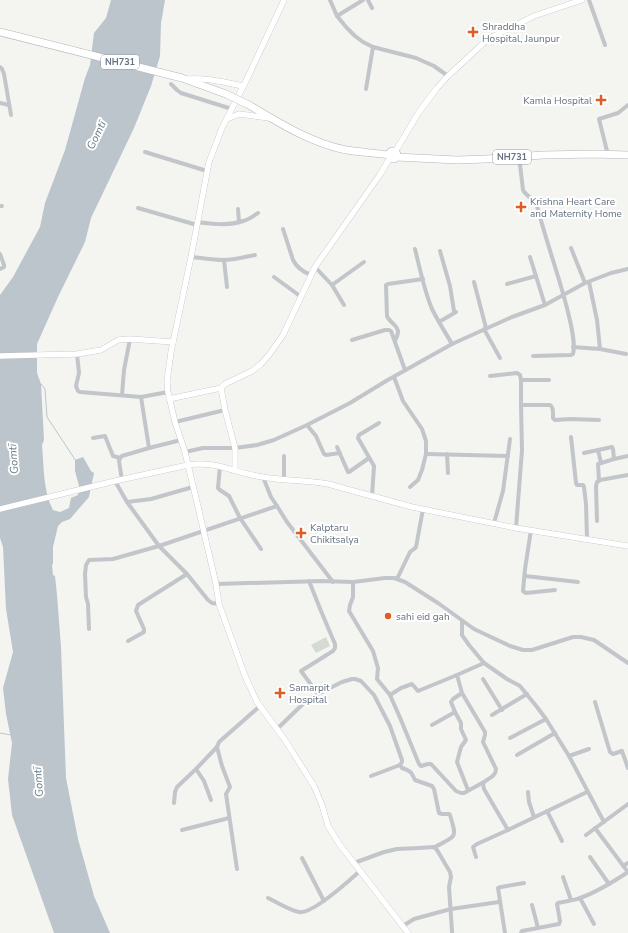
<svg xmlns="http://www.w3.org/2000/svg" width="628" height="933" font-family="'Nunito Sans',sans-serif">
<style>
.green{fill:#d5dbd2}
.water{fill:#bbc5cb}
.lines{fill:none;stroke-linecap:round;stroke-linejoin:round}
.stream{stroke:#bbc5cb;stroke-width:1}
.secondary-casing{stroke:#b2b7bb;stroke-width:6}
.highway-casing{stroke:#b3b6b9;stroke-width:8}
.street{stroke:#c2c5c9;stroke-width:4}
.secondary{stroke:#fff;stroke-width:5.5}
.highway{stroke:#fff;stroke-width:7}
.highway-bridge-casing{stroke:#b3b6b9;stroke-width:8;stroke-linecap:butt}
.highway-bridge{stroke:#fff;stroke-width:7}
.poi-dot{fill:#de5d27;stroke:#fff;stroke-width:1.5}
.labels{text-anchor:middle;stroke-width:4;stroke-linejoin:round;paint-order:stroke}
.shield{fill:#fff;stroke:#929ca7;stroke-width:1}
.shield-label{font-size:9px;font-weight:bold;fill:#647281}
.poi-label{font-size:10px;fill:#647281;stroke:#fff;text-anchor:start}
.water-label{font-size:11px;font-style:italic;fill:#647a85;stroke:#fff}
</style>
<rect width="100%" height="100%" fill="#f4f5f1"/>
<path class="green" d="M326,637L330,646L316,653L311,645Z"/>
<path class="water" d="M111,0H165L161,23L160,56L151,86L134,128L91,218L85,242L58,297L37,344V373L41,384L44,440L42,445C44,467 43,491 53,510L60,512L69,508L71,498L78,495L79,486L75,471V460L83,457L91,471L94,473L89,497L70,519L62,522L58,526L53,547V564L52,565L53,575L55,576L57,595L61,647L66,778L78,839L94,896L110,933H54L12,815L8,779L12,743L6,714L3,688L13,652L6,609L3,547L0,538V295L13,277L40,227L45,203L65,150L85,78L90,65L94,33L106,18Z"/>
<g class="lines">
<g class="stream">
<path d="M41,384L45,389L47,417L76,461"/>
<path d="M0,733L11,735"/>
</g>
<g class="secondary-casing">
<g id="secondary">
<path d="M284,0L247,79L222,128L209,162L191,257L171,352L167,381L168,392L175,422L185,452L199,511L216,584L219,604L245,676L257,702L285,740L314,786L322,805L328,826L340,845L408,933"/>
<path d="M188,79C208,78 223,82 243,86"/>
<path d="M227,119L239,114L269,118"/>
<path d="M395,152L419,112L437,88L448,76L488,39L534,16L582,0"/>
<path d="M0,356L77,354L101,350L118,340L130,339L173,342"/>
<path d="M169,399L221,388"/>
<path d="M235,470V448L225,410L221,388L225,384L252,371L261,364L269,355L283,335L315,267L379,176L390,158"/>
<path d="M0,509L115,481L188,465C214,460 238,474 263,477C285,481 307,480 328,484L412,507L516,528L628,546"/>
</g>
</g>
<g class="highway-casing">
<g id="highway">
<path d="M0,32L182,78L226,94"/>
<path d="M249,105C279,123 311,143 346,150C360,152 374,153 389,155"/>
<circle cx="393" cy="155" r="4"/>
<path d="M396,157L457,160L486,159L543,155L594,154L628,155"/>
</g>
</g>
<g class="street">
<path d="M330,0L337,16L346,27L355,36L363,42L373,47L416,58L434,66L448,76"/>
<path d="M368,0L372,8"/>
<path d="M589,0L605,45"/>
<path d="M337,16L363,0"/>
<path d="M0,67L2,69L4,74L11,115"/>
<path d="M171,84L177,90L181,93L232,109"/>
<path d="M366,89L373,47"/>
<path d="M0,103L9,105"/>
<path d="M145,152L207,171"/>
<path d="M608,155L599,119L618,113L628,105"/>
<path d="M519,156L523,190C526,196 532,198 536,202C545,238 558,273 567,308C570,321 576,341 573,354L571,355L533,356"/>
<path d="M0,206H2"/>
<path d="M138,208L197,225"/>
<path d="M238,209L239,222"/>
<path d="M197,222C212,224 229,226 243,221C249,220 253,216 258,213"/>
<path d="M283,229L293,260C297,268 303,272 311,275"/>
<path d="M571,248L585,283"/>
<path d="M415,249C420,269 424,290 432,309C438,321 445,332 452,344"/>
<path d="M0,254L4,265V267L0,269"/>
<path d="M191,257C202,258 213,260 223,260C234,260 244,257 255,255"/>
<path d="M530,257L545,305"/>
<path d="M224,260L227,287"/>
<path d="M315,267L332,285L344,305"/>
<path d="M274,277L300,296"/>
<path d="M474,282L486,328"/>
<path d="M589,282L597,320L600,349"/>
<path d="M507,284L536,276"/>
<path d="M332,285L364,262"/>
<path d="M439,322L456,312L454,311L450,286L440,251"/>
<path d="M484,329L500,358"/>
<path d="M352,340L385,330H389L391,331L405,370"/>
<path d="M395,341C396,338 398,335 398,332C398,325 389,322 387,316L386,285L388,284L423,279"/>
<path d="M573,347L600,349L626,354"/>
<path d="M77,354L79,373L76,386L78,391L80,392L141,397L168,392"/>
<path d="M490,376L517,373L520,375L521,380V405L522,450L516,528"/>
<path d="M394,377L403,401L422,429L426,441V454L422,470L418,480L410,487"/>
<path d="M521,380H549"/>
<path d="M122,395L124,370L130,339"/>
<path d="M141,397L149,448"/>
<path d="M521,405H550C554,407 553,414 553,418L555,420L571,419L599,420"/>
<path d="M175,422L225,410"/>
<path d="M307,425L316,436L324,454L326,455L340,453"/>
<path d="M571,437L576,483L577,485H583L584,487L586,504L587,538"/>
<path d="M93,438L105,436L113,456L120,458"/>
<path d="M337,447L348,472H349L369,458"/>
<path d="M598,450L601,463"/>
<path d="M185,452L203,448H235L257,445L274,440L307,425L350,403L386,381L452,344L512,317L545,305L585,283L611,273L628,269"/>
<path d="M584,453L612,447L613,449L614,459"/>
<path d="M426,454L508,456"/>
<path d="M447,454L448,473"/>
<path d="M284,456V479"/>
<path d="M220,466L218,488L220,490L229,496L240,518L261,549"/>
<path d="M263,477L271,497L277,506L287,522L333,582"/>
<path d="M122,480L119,461L120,458L122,456L149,448L181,440"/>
<path d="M115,481L127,502L159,546L187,574L208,600L212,603L219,604"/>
<path d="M599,481L598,464L614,459L628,456"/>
<path d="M372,496L374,466L358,438L359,435L379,423"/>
<path d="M127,502L151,499L193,487"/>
<path d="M597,521L596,486L597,482L600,480L628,475"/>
<path d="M494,523L503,491L510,439"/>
<path d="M531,530L525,569L523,591L526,593L555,590"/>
<path d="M525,576L578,582"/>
<path d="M397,579L410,552L414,549L416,547L423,509"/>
<path d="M309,581L321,611L335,644V648L333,651L301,671L318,694"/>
<path d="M353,582V597L350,605L349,611L373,651L378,668L377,679L390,695L401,720L419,764L421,766L428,764H431L443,777L456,791L461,793H464L484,782"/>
<path d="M216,584L322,581L353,582L385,578H394L405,582L438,603L474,629L510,646L523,650H532L573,637H581L594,640L628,663"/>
<path d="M462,621V635L469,645L484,663L507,679L520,686L537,707L546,719L569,756L604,822"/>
<path d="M89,629L88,604L86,597L85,574L86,565L89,560L113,559L159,546L277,506"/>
<path d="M128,641L144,632V629L136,611L138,605L187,574"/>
<path d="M484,663L457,675L462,693L485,732V735L483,742L496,769C496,776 489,778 484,782L483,784L484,789L508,830"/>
<path d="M483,679L502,710"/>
<path d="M462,693L453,699L451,702L455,712L461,723V729L466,740L461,747L457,762L468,790"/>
<path d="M390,695L401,688L412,684L418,691L457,675"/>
<path d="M595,702L610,752L613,754L622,751L628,768"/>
<path d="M492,715L527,694"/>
<path d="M432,725L455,712"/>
<path d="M277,729L305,702L318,694L342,682L352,679H355L361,681L374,695L390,726L402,760V762L400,765L371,776"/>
<path d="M510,738L546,719"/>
<path d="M517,755L555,733"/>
<path d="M569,756L589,749"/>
<path d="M400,765L402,768C411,771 411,772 415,780L432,786L434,789L439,813L442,814H449L450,815C457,839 457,835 435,847"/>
<path d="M196,769L204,781L211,800"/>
<path d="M528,792L529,802L534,817"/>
<path d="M174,803L175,792L177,787L196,769L217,747"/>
<path d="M547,811L562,841"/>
<path d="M182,830L229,818"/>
<path d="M586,835L628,804"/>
<path d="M476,857L473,847L477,844L508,830L587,792"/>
<path d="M590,857L609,884"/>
<path d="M302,858L324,901"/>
<path d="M354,863L384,852L397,849L419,848L434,847L437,850L450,872L451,877L449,887L452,931V933"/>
<path d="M623,866L628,863"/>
<path d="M237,869L226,794L230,787L222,766L217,747L219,742L260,706"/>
<path d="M563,877L571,900"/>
<path d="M268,898C276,902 291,911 299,912C312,915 350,880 360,871"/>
<path d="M580,898L594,924"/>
<path d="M532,905L538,928"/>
<path d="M403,926L414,919L436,913L451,909L499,902"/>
<path d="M505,933L498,888L501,887L524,883"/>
<path d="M521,933L522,931L559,924L560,921L557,904L558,903C565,901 573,901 580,898C597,892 613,882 628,872L595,828"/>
</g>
<use href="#secondary" class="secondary"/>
<use href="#highway" class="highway"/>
<g class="highway-bridge-casing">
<path id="highway-bridge" d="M226,94L249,105"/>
</g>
<use href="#highway-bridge" class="highway-bridge"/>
</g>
<g class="poi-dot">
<path d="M471 26h4v4h4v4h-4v4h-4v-4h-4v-4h4z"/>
<path d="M599 94h4v4h4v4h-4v4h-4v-4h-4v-4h4z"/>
<path d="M519 201h4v4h4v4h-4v4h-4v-4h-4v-4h4z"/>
<path d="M299 527h4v4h4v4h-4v4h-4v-4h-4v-4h4z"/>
<circle cx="388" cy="616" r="4"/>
<path d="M278 687h4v4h4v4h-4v4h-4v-4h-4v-4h4z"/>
</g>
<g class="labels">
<g class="shield">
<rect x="101" y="55" width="38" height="14" rx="3"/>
<rect x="493" y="150" width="38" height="14" rx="3"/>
</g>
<g class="shield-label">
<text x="120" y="65">NH731</text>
<text x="512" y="160">NH731</text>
</g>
<g class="poi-label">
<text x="482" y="30">Shraddha<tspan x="482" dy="12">Hospital, Jaunpur</tspan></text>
<text x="592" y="104" text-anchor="end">Kamla Hospital</text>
<text x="530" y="205">Krishna Heart Care<tspan x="530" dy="12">and Maternity Home</tspan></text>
<text x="310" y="531">Kalptaru<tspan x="310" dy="12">Chikitsalya</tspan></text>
<text x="396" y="620">sahi eid gah</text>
<text x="289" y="691">Samarpit<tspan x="289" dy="12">Hospital</tspan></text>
</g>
<g class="water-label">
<text transform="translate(96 135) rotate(-64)" y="4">Gomtī</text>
<text transform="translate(13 459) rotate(-94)" y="4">Gomtī</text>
<text transform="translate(38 782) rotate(-94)" y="4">Gomtī</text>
</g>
</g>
</svg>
